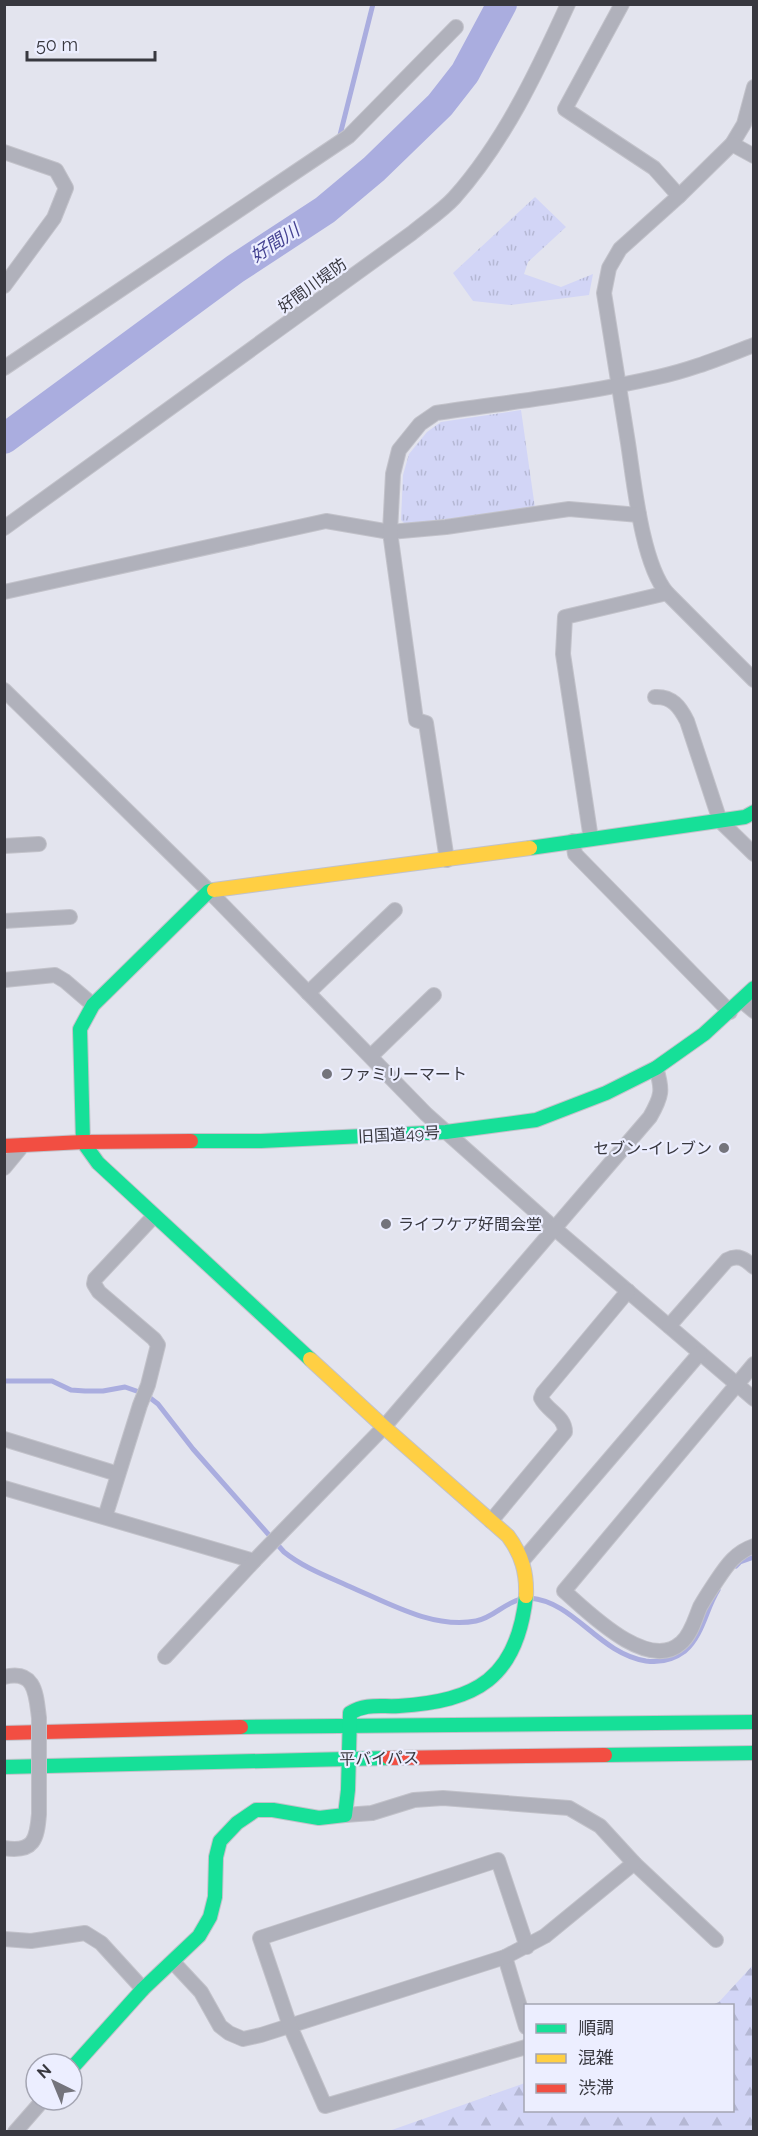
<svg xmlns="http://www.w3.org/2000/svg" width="758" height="2136" font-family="Raleway,'Noto Sans JP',sans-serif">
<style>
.forest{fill:url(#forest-firs)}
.park{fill:url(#park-tufts)}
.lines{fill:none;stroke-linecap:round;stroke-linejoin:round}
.stream{stroke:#aaaddf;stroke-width:5}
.river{stroke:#aaaddf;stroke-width:30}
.street-casing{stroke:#c2c2ca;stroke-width:16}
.fast-casing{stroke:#c2c2ca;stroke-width:16}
.slow-casing{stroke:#c2c2ca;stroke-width:16}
.jam-casing{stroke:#c2c2ca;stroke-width:16}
.street{stroke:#b0b1bb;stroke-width:14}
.fast{stroke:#16e098;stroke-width:14}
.slow{stroke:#ffcf43;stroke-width:14}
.jam{stroke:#f24e42;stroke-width:14}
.street-bridge-casing{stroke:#c2c2ca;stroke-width:16;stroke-linecap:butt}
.street-bridge{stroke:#b0b1bb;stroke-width:14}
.poi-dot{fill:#74747c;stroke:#eceeff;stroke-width:2}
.labels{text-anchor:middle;stroke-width:4.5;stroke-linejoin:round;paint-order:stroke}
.street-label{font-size:16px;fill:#38383f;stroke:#eceeff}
.poi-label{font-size:16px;fill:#38383f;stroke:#eceeff;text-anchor:start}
.water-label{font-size:18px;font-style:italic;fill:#454392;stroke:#eceeff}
</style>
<defs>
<pattern id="forest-firs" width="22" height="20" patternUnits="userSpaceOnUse" patternTransform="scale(1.5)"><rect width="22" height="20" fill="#d2d5f6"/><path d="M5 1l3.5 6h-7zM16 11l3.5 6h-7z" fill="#b5b8d4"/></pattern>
<pattern id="park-tufts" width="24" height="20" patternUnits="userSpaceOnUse" patternTransform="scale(1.5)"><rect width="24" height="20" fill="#d2d5f6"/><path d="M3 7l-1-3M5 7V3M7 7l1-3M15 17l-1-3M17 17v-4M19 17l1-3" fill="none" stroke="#b5b8d4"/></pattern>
</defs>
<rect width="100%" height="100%" fill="#e3e4ee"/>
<path class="forest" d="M753,1965V2131H389L525,2083L526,2110H732V2006L712,2005L719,2002Z"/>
<g class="park">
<path d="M535,197L566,227L528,262L524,274L561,287L593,274L589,295L511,305L473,301L453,273Z"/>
<path d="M521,410L535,508L405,524L401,520L403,475L409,454L427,432L441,422Z"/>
</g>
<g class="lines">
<g class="stream">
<path d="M339,139L373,4"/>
<path d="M4,1381H52L71,1390L85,1391H103L125,1387L145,1394L158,1404L193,1449L284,1552C304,1568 329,1577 353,1588C390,1604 434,1629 476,1621C493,1618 504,1603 521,1599"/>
<path d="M736,1566L740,1562L754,1557"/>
<path d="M530,1598C575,1602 598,1653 646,1661C660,1663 673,1660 685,1651C703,1635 706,1609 718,1590"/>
</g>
<path class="river" d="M4,439L235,269L325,210L374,169L440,105L465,73L502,4"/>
<g class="street-casing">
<g id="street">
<path d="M622,4L565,109L654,168L679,196"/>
<path d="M754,87L744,124L732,144L679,196L620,249L609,268L604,293C612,343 620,393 628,443C634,482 642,564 667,593L754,680"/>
<path d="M732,144L754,156"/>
<path d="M4,152L56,170L66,188L54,218L4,286"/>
<path d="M4,368L349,136L456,27"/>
<path d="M4,528L412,233C425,222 442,211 454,198C504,142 537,72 568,4"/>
<path d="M4,592L326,521L390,532L446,527L569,509L639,515"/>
<path d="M4,690L209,891L426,1114L554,1228L754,1399"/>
<path d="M655,697C672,696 680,707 687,721L720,821L754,854"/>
<path d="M591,839L563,654L565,617L667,593"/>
<path d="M573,841L575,854L730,1012"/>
<path d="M4,846L39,844"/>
<path d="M447,860L426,723L416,720L390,532L393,474L399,450L420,424L436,413C510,402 585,394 658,377C691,370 722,357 754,345"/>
<path d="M4,921L70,917"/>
<path d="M4,980L55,975L65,981L93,1005"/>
<path d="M308,993L395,910"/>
<path d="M742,1001L754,1011"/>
<path d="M371,1056L434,995"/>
<path d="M4,1168L23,1145"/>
<path d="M669,1326L727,1260C738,1254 745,1259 754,1267"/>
<path d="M754,1364L564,1591C587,1611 648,1673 681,1643C691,1635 695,1619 700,1607C705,1598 711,1589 717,1580C727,1565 736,1552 754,1546"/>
<path d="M4,1439L118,1474"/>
<path d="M4,1488L254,1561"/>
<path d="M105,1517L140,1405L148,1385L158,1345L154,1339L99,1292L94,1284L95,1279L154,1216"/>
<path d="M491,1521L565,1432C565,1416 547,1411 541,1398L543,1393L628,1291"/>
<path d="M523,1560L700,1353"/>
<path d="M165,1657L254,1561L384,1427L650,1117C662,1096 663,1090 656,1068"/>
<path d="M4,1677C36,1669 36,1695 39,1718"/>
<path d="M345,1815L372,1813L414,1800L443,1798L569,1808L600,1826L634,1863L716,1940"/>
<path d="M4,1848C34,1853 37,1839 39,1814"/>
<path d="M4,1939L31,1941L85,1933L101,1943L143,1989"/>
<path d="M505,1957L526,2027"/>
<path d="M173,1962L201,1992L220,2026L229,2033L243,2039L261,2035L505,1957L545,1936L634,1863"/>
<path d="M526,2047L325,2106L290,2026L260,1938L498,1860L527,1947"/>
<path d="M15,2132L43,2100"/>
</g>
</g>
<g class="fast-casing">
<g id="fast">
<path d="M530,848L745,817L754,812"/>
<path d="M214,890L209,891L93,1005L80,1029L83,1142L98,1163L310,1359"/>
<path d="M191,1141H261L446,1132L536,1120L606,1093L656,1068L704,1034L754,988"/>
<path d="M241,1727L754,1722"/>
<path d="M605,1755L754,1753"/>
<path d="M4,1767L389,1758"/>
<path d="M72,2068L143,1989L199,1936L210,1917L215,1897L216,1857L220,1841L237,1823L256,1810H273L319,1818L345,1815L348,1790L350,1713C366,1703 381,1707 399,1706C476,1701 517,1679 526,1596"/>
</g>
</g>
<g class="slow-casing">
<g id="slow">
<path d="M214,890L530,848"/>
<path d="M310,1359L384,1427L508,1536C522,1555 527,1573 526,1596"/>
</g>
</g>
<g class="jam-casing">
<g id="jam">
<path d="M4,1146L83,1142L191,1141"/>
<path d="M4,1733L241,1727"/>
<path d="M389,1758L605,1755"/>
</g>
</g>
<use href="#street" class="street"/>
<use href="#fast" class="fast"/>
<use href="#slow" class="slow"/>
<use href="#jam" class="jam"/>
<g class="street-bridge-casing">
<path id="street-bridge" d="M39,1718V1814"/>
</g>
<use href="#street-bridge" class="street-bridge"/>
</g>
<g class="poi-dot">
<circle cx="327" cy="1074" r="6"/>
<circle cx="724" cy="1148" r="6"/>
<circle cx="386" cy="1224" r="6"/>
</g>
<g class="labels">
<g class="street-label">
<text transform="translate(312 285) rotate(-36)" y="6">好間川堤防</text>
<text transform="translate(399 1134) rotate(-3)" y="6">旧国道49号</text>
<text transform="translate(379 1758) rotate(-1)" y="6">平バイパス</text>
</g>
<g class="poi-label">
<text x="339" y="1080">ファミリーマート</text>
<text x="712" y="1154" text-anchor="end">セブン-イレブン</text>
<text x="398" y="1230">ライフケア好間会堂</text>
</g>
<g class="water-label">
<text transform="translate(275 243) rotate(-33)" y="6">好間川</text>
</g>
</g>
<rect width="758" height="2136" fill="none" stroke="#38383f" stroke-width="12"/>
<rect x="524" y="2004" width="210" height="108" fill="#eceeff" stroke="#a4a5b2" stroke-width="1.5"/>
<rect x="536" y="2024" width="30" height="9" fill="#16e098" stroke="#a4a5b2" stroke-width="1.5"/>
<text x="578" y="2034" font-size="18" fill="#38383f">順調</text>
<rect x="536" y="2054" width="30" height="9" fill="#ffcf43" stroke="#a4a5b2" stroke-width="1.5"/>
<text x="578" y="2064" font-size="18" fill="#38383f">混雑</text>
<rect x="536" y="2084" width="30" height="9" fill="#f24e42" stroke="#a4a5b2" stroke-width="1.5"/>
<text x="578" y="2094" font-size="18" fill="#38383f">渋滞</text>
<g transform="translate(54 2082) rotate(317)"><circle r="28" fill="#eceeff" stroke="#a4a5b2" stroke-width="1.5"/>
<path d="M0-4.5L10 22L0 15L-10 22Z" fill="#74747c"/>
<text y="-9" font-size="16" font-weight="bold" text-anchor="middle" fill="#38383f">N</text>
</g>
<path d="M27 51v9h128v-9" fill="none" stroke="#38383f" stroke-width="3"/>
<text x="36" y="51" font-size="18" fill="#38383f" stroke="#eceeff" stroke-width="4.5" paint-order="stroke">50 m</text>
</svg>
